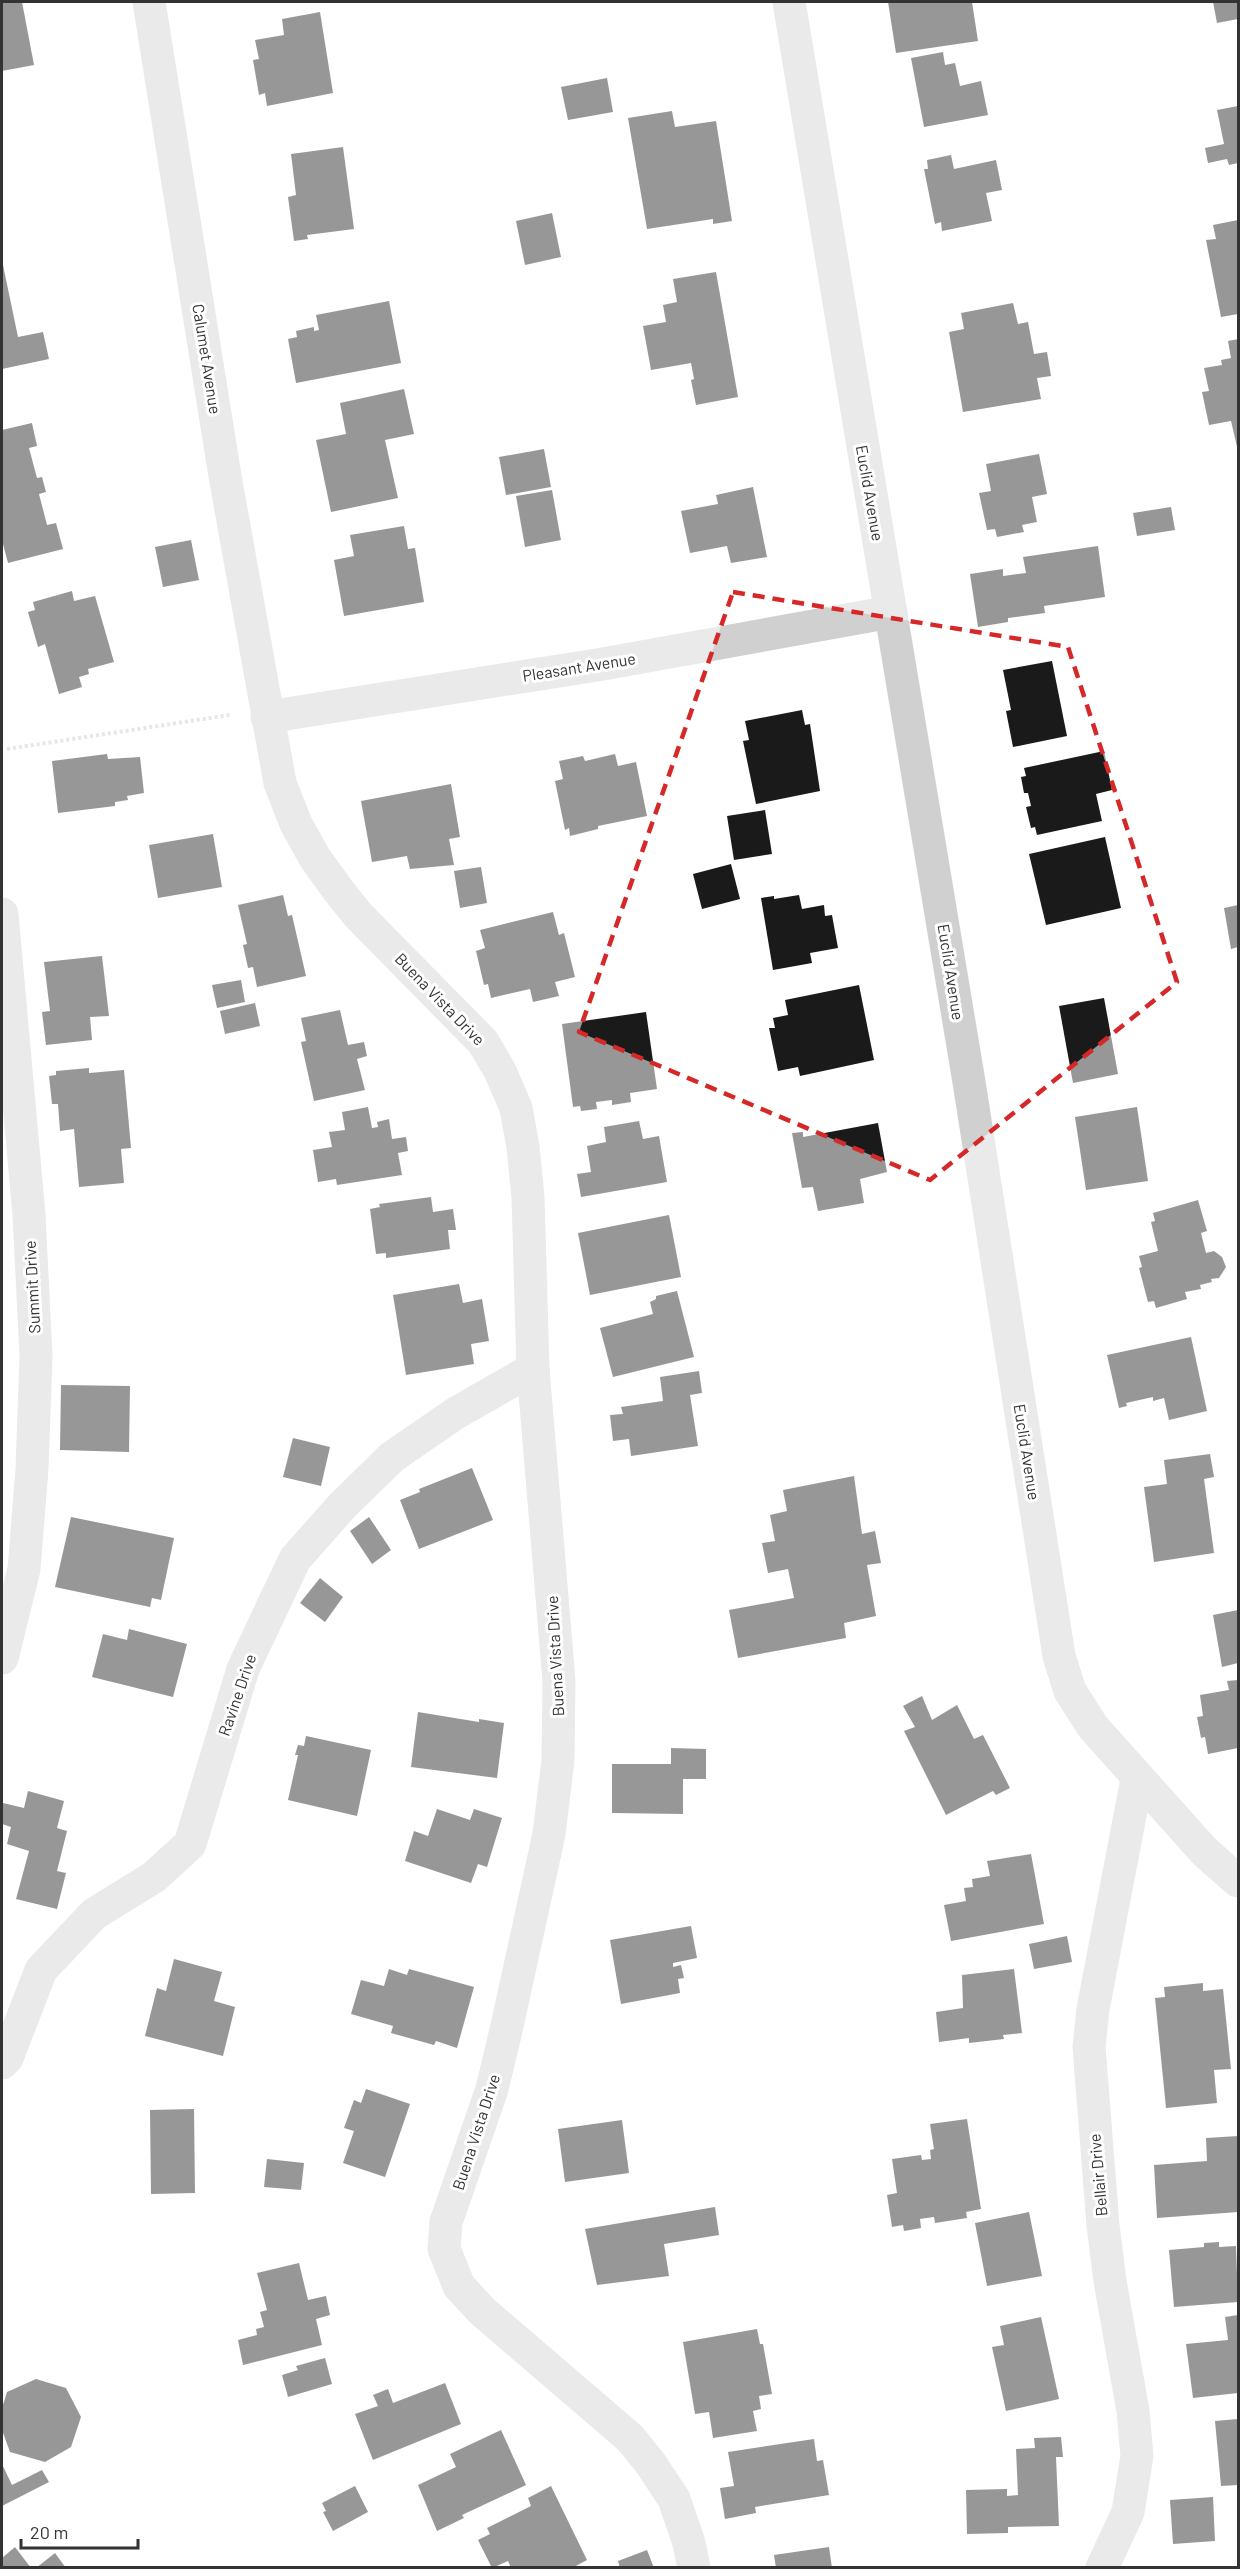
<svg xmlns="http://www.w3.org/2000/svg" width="1240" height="2569" font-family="Barlow,sans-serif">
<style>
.building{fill:#1a1a1a}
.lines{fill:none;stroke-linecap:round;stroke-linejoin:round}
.path{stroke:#cacaca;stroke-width:4;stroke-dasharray:3 3;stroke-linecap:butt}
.minor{stroke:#d0d0d0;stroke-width:33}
.marked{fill:none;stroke:#d62828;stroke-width:4.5;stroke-dasharray:12 8;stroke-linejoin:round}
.labels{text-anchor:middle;stroke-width:6;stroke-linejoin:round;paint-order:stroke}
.street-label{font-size:16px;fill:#333;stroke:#fff}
</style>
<rect width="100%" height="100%" fill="#fff"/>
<g class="building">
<path d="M2,2H22L34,65L2,71Z"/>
<path d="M888,2H972L978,41L896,53Z"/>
<path d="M1213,2H1238V19L1217,23Z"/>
<path d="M320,12L333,93L267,106L265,93L259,95L253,60L259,59L255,40L284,35L282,19Z"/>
<path d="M943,52L945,65L955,63L960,86L981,81L988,115L924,127L911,58Z"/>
<path d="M607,78L613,112L568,120L561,87Z"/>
<path d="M1238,106V163L1229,165L1227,159L1208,163L1205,148L1224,144L1217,110Z"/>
<path d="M672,111L675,127L716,121L732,221L713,224V219L647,229L628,118Z"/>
<path d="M343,147L354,229L307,235L308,239L294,241L288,197L296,195L291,154Z"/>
<path d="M951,155L954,169L996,160L1002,190L986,193L992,221L942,231L941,222L935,224L924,169H928L927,160Z"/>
<path d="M552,213L561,257L525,265L516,221Z"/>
<path d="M1238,220V314L1221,317L1206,240L1216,239L1213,225Z"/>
<path d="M3,265L18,337L43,332L49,359L2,369Z"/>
<path d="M716,272L738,397L696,405L691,380L694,379L691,363L651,370L643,326L666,322L663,305L677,302L673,279Z"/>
<path d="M389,301L401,363L296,383L288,339L297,337L296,331L314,327V331L319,330L316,315Z"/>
<path d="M1013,303L1018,324L1028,322L1034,354L1047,352L1051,376L1037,378L1041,399L963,412L949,332L964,329L961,313Z"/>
<path d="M1238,339V451L1231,421L1209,425L1202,392L1209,391L1204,368L1222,365L1221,360L1231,358L1228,341Z"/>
<path d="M404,389L414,434L385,440L398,498L331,512L316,440L346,434L340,403Z"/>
<path d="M32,423L37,446L29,448L37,478L42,477L46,492L39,494L47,525L56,523L63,549L8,563L3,544H2V430Z"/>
<path d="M544,449L551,487L506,495L499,457Z"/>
<path d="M1039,454L1047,494L1032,497L1037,522L1022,525L1024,532L997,537L995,529L987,530L979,493L991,491L986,464Z"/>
<path d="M753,487L767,557L731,563L727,546L690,553L681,511L718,504L716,495Z"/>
<path d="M552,490L561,540L525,547L516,496Z"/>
<path d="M1171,507L1175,530L1137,536L1133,513Z"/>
<path d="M404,526L408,549L415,548L424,602L344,616L334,560L354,556L350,535Z"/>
<path d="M191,540L199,580L163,587L155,547Z"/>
<path d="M1098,546L1105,597L1044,606L1045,613L1008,618V622L978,627L970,574L1003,569V576L1026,573L1023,557Z"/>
<path d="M72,591L74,601L95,596L114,662L88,669L89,674L79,677L82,687L59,694L45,644L38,647L28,612L35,610L33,602Z"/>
<path d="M1052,661L1067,736L1013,747L1006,711L1011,710L1003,670Z"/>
<path d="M802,710L805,725L810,724L820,791L756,804L743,741L749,740L745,721Z"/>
<path d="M1104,751L1112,790L1096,794L1102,821L1037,835L1035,827L1031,828L1026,807L1031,806L1028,793H1024L1021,777L1026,776L1024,768Z"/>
<path d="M107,754L108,759L140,757L144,793L127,796L128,800L115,802V806L58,813L52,761Z"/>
<path d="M615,754L618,766L636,762L647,816L598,826V829L570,836L569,828L565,830L555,781L563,779L559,761L583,756L585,761Z"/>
<path d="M451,784L460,837L449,839L454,865L410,869L407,856L372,862L361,801Z"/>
<path d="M765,810L772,854L734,860L727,816Z"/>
<path d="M213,834L222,887L158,898L149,845Z"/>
<path d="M1105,837L1121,908L1046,925L1029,854Z"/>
<path d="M731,864L740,899L702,909L693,874Z"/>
<path d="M481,867L487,903L460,908L454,871Z"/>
<path d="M283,895L288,916L292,915L306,976L257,987L253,967L248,968L243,945L247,944L238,905Z"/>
<path d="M799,895L802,909L824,905L825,916L832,915L838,948L810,953L812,963L773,970L761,898L774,896V899Z"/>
<path d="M1238,905V947L1231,949L1224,908Z"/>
<path d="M553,912L559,935L564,933L575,977L555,982L559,996L533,1002L530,989L491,998L488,984L484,985L476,951L485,948L480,930Z"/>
<path d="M102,956L109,1016L90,1017L92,1040L46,1045L42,1012L50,1011L44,962Z"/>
<path d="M241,980L245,1002L217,1008L212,985Z"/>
<path d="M859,985L874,1060L800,1076L798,1067L778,1071L769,1028H775L773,1018L788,1015L785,1000Z"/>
<path d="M1104,998L1118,1074L1073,1083L1059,1006Z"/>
<path d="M255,1003L260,1026L225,1034L220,1011Z"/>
<path d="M340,1010L348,1045L364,1042L367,1056L357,1059L365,1090L314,1101L301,1042L306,1041L301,1018Z"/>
<path d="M646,1012L657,1089L630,1093L631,1102L612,1105V1100L596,1102L597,1109L581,1111L580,1106L573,1107L562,1024Z"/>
<path d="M89,1068V1073L124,1070L131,1148L121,1149L124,1183L79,1187L74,1129L60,1131L58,1104H52L49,1076L56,1075V1071Z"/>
<path d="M368,1107L372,1128L378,1127L377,1122L389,1119L392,1139L406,1137L408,1151L398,1153L402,1175L337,1185L336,1179L318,1182L313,1150L332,1147L329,1132L345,1130L342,1112Z"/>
<path d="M1137,1107L1148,1181L1086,1190L1075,1117Z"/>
<path d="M639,1121L643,1139L659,1136L667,1182L581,1197L577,1174L591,1172L587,1146L606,1142L604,1127Z"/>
<path d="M878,1123L887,1172L860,1179L864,1203L818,1211L813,1187L802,1188L792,1133L803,1132V1137Z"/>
<path d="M431,1197L433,1212L453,1209L456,1230H448L450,1249L386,1258V1253L376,1254L370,1209L380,1207L379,1204Z"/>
<path d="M1198,1200L1207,1231L1201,1233L1206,1253L1214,1251L1222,1257L1226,1267L1219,1278L1211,1279L1212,1282L1200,1285L1201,1289L1185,1292L1187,1299L1156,1308L1154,1301L1148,1302L1139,1268L1142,1267L1139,1256L1158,1251L1151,1222L1155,1221L1153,1213Z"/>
<path d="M669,1215L681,1277L590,1295L578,1233Z"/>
<path d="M459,1284L463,1303L482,1299L489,1341L471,1344L474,1364L406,1375L393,1295Z"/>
<path d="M677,1291L694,1357L613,1377L600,1328L653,1314L650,1302L656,1299V1296Z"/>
<path d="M1191,1337L1207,1411L1169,1420L1164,1398L1153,1401V1397L1126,1403L1127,1406L1119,1408L1107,1355Z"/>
<path d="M699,1371L702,1393L690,1395L698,1446L631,1456L629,1439L613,1441L610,1415L623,1414L621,1407L663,1401L660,1377Z"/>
<path d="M61,1385L130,1386L129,1452L60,1450Z"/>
<path d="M293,1438L330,1447L321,1486L283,1477Z"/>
<path d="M1210,1454L1214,1477L1204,1479L1214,1553L1154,1562L1144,1487L1167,1484L1164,1460Z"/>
<path d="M472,1468L493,1520L419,1549L400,1500L420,1492L419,1489Z"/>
<path d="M854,1476L862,1534L875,1531L881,1563L867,1565L876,1616L844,1623L846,1638L738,1658L729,1610L794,1598L788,1569L768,1573L762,1543L775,1541L770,1515L787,1511L783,1490Z"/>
<path d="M71,1517L174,1538L161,1600L152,1598L150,1607L55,1587Z"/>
<path d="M369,1517L391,1550L372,1564L350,1531Z"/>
<path d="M320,1578L343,1597L325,1622L300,1603Z"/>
<path d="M1238,1610V1663L1222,1667L1213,1615Z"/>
<path d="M129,1629L187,1644L173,1697L92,1677L103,1634L127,1640Z"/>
<path d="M1238,1680V1748L1208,1754L1205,1737L1201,1738L1197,1717L1203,1716L1200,1695L1229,1690L1227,1681Z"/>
<path d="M922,1696L932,1720L957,1705L974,1739L983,1735L1010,1788L996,1795L993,1791L946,1815L904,1731L915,1727L903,1706Z"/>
<path d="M418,1712L479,1722V1719L504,1723L497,1778L411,1767Z"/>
<path d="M306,1736L371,1750L357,1816L288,1800L298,1755H295L298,1745L304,1746Z"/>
<path d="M671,1748L706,1749V1779H683V1814L612,1813V1764H671Z"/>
<path d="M28,1791L64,1801L57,1828L67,1831L57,1871L66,1873L57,1909L16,1899L29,1851L7,1844L11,1827L2,1824V1808L3,1803L24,1808Z"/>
<path d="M437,1809L470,1820L474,1809L502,1818L487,1867L478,1864L471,1883L405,1861L414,1831L428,1836Z"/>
<path d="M1031,1854L1044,1924L951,1941L944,1905L966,1901L964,1888L973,1887L972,1879L990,1876L987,1861Z"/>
<path d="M691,1926L697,1958L673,1963V1967L681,1965L684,1978L678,1979L680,1993L621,2004L610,1940Z"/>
<path d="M1067,1936L1072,1962L1034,1969L1029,1944Z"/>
<path d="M174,1959L222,1972L214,2001L235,2007L223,2056L145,2036L157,1988L166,1991Z"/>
<path d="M389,1969L407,1975L409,1969L474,1987L457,2048L436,2041L434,2045L391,2033L393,2026L351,2014L361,1980L384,1986Z"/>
<path d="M1014,1969L1022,2033L1003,2035L1004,2039L969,2043V2038L939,2042L936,2012L963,2008L962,1975Z"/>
<path d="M1203,1983V1991L1223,1989L1231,2069L1214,2070L1217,2103L1166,2108L1155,1998L1165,1997L1164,1987Z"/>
<path d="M366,2089L410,2104L385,2177L343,2163L354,2131L344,2128L354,2100L361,2103Z"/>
<path d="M194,2109L195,2193L151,2194L150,2110Z"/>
<path d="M967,2119L981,2209L966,2212L967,2218L935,2223L934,2217L920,2219L921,2228L904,2231L903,2225L892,2227L887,2195L897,2193L892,2159L921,2155L922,2160L931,2159L930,2150L934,2149L930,2124Z"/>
<path d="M622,2120L629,2173L565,2182L558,2129Z"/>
<path d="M1238,2136V2212L1157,2218L1154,2165L1207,2161L1206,2138Z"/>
<path d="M267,2159L304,2163L301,2190L264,2187Z"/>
<path d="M715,2207L719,2235L664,2244L669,2276L597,2285L585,2229Z"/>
<path d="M1029,2212L1042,2276L987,2286L975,2223Z"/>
<path d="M1219,2242V2247L1236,2246L1238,2302L1174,2307L1169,2250L1204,2247V2243Z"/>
<path d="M299,2263L308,2300L326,2296L330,2315L316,2319L322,2345L243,2365L238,2340L257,2335L256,2329L264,2327L260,2312L267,2310L257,2273Z"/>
<path d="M1238,2315V2393L1193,2398L1186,2344L1228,2340L1225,2317Z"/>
<path d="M1041,2317L1059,2399L1006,2411L992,2347L1004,2345L1000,2326Z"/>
<path d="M757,2329L760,2344H763L772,2394L759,2396L761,2409L753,2411L757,2431L713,2438L709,2412L695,2414L683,2342Z"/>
<path d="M325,2358L332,2384L288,2397L282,2375L298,2370L296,2366Z"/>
<path d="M36,2379L66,2388L81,2417L71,2447L45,2462L10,2452L2,2430V2408L7,2392Z"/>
<path d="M445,2383L461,2424L373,2460L355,2414L378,2406L373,2395L388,2389L393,2403Z"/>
<path d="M1238,2419V2485L1221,2486L1215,2421Z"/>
<path d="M501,2430L526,2485L462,2515L464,2518L437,2531L418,2485L456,2467L450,2454Z"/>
<path d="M1061,2437L1063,2457H1056L1059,2526L1008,2527V2533L967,2534L966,2490L1007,2489V2496L1018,2495L1016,2449L1035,2448L1034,2438Z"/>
<path d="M814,2439L817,2461L823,2460L829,2495L755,2507L756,2513L725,2519L720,2488L734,2486L728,2452Z"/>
<path d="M2,2464L12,2485L42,2470L49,2482L2,2506Z"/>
<path d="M355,2486L368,2512L333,2531L323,2512L326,2511L322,2503Z"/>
<path d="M551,2486L587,2560L572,2568H511L508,2561L492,2568L478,2540L490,2534L487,2528L531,2506L528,2498Z"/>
<path d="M1213,2497L1215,2541L1173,2544L1170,2500Z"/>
<path d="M15,2547L31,2568H2V2558Z"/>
<path d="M829,2547L832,2568H776L774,2555Z"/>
<path d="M647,2550L654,2568H620L618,2561Z"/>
<path d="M55,2553L66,2568H36Z"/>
</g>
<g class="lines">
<path class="path" d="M7,749L230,715"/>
<g class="minor">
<path d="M149,2L225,476L280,783L296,824L315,858L338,890L358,915L483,1042L500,1071L516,1108L523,1147L528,1197L533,1369L559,1681L558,1760L549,1834L507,2026L492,2089L446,2222L444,2249L459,2286L482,2311L630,2438L651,2464L674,2499L689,2543L694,2568"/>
<path d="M789,2L969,1082L1059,1656L1070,1691L1093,1727L1205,1852L1238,1881"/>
<path d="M267,717L603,664L891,612"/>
<path d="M2,914L29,1215L36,1356L32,1469L24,1569L2,1658"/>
<path d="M2,2063L7,2058L41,1970L94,1914L154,1877L190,1844L243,1669L295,1559L342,1506L392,1457L456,1413L533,1369"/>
<path d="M1102,2568L1128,2512L1137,2456L1133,2411L1110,2281L1103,2225L1089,2047L1093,2009L1137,1779"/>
</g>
</g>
<path d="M0 0H1240V2569H0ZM733,592L1068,647L1177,982L930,1180L579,1032Z" fill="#fff" fill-opacity=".55" fill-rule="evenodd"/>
<path class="marked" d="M733,592L1068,647L1177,982L930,1180L579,1032Z"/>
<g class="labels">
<g class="street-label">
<text transform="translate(207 359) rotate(81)" y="6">Calumet Avenue</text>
<text transform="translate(870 493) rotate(80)" y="6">Euclid Avenue</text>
<text transform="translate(579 667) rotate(-9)" y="6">Pleasant Avenue</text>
<text transform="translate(951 972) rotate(81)" y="6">Euclid Avenue</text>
<text transform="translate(440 999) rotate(46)" y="6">Buena Vista Drive</text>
<text transform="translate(32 1287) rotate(-93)" y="6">Summit Drive</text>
<text transform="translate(1027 1452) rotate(81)" y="6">Euclid Avenue</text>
<text transform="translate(555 1656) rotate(-93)" y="6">Buena Vista Drive</text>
<text transform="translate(237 1695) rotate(-71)" y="6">Ravine Drive</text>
<text transform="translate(476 2132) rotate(-72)" y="6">Buena Vista Drive</text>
<text transform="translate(1098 2175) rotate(-95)" y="6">Bellair Drive</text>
</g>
</g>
<rect width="1240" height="2569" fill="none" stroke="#333333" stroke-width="6"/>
<path d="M21 2539v9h117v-9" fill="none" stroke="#333333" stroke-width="3"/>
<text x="30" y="2539" font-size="18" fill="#333333" stroke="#ffffff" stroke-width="4.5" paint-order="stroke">20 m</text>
</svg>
